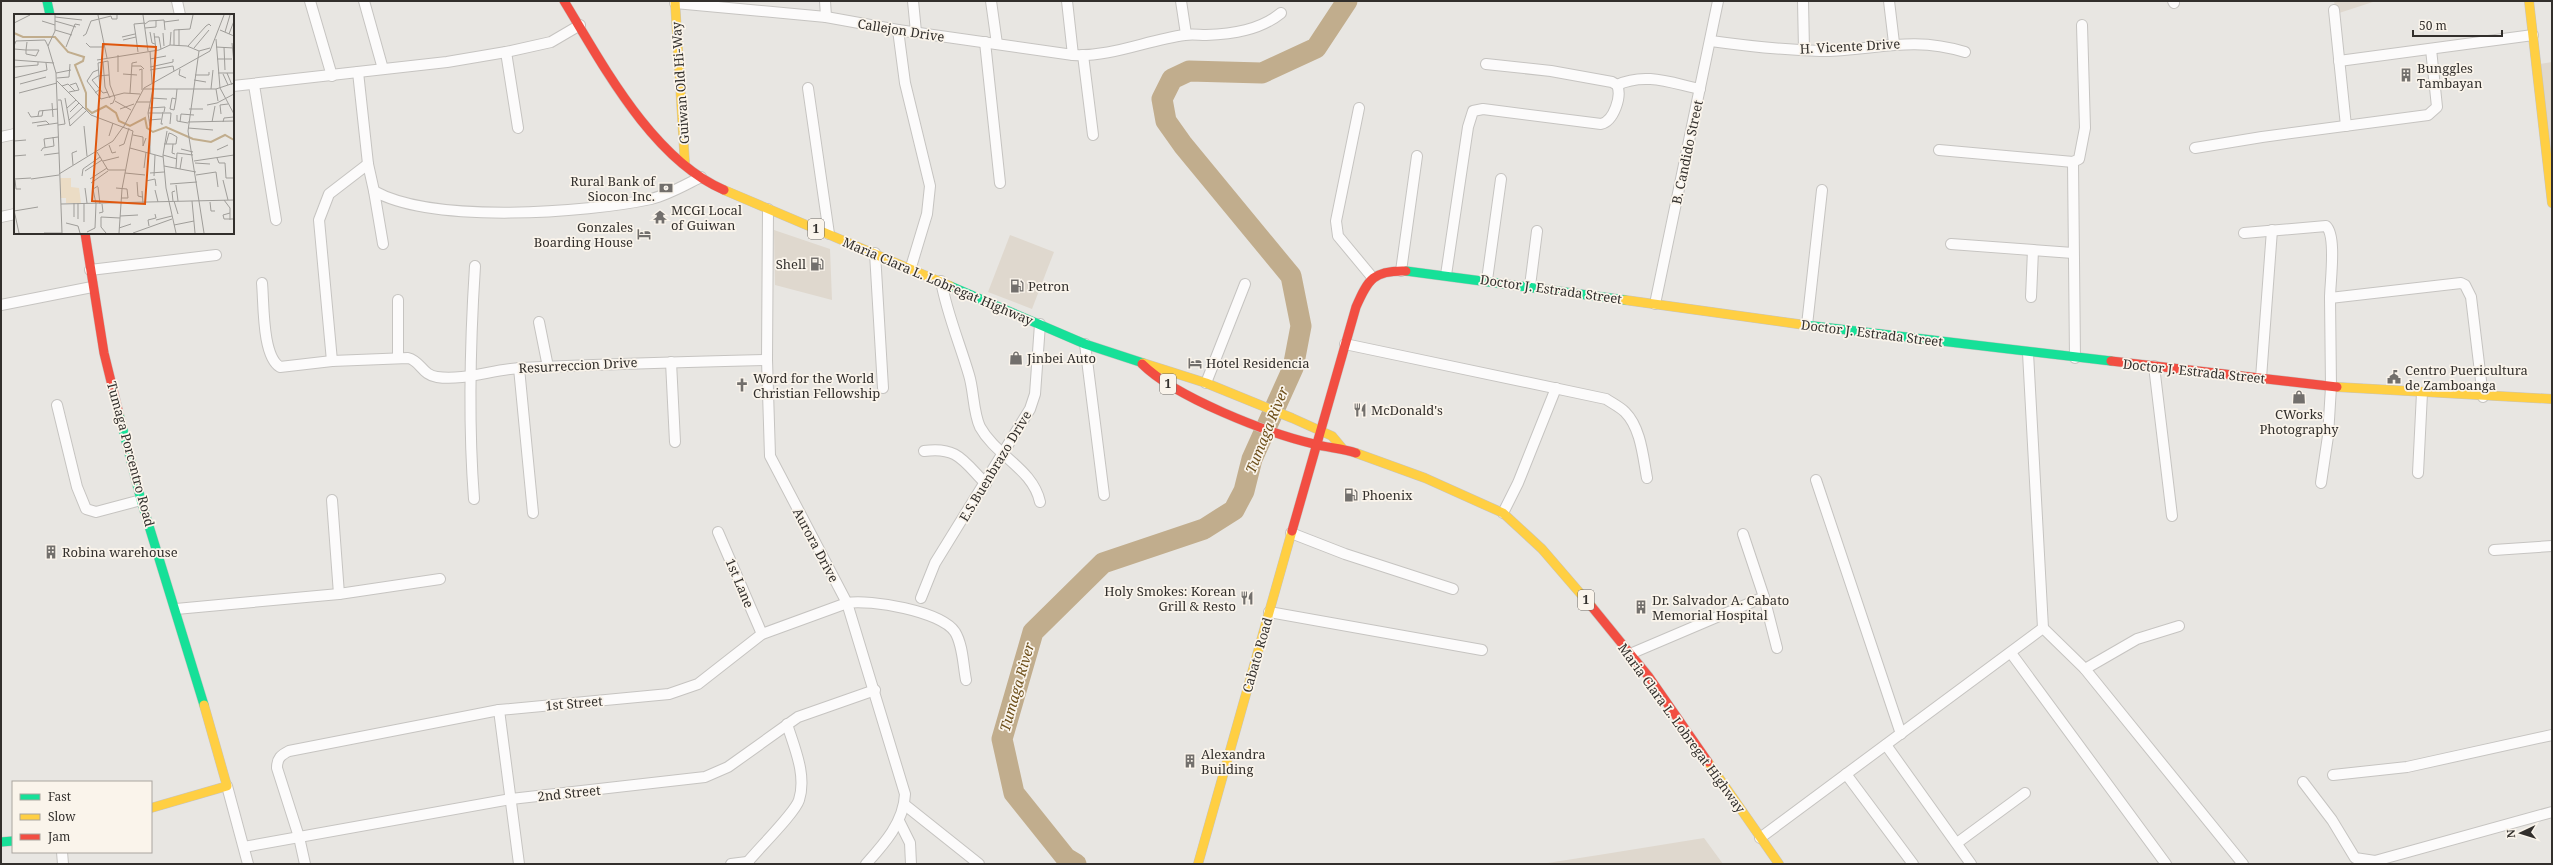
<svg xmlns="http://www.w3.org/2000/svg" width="2553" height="865" font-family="'Noto Serif',serif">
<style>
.built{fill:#dfd8ce}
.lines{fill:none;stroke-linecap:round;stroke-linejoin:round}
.river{stroke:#c1ad8d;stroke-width:21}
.street-casing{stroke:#c6c4c1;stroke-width:12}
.fast-casing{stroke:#c6c4c1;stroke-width:10}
.slow-casing{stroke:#c6c4c1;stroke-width:10}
.jam-casing{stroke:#c6c4c1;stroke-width:10}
.street{stroke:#fcfbfb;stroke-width:10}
.fast{stroke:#16e098;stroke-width:9}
.slow{stroke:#ffcf43;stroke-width:9}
.jam{stroke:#f24e42;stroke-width:9}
.labels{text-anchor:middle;stroke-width:3.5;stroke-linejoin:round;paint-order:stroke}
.shield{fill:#faf4eb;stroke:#6e6a65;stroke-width:1}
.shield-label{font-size:12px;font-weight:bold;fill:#322f2c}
.street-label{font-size:13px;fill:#322f2c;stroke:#faf4eb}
.poi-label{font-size:13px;fill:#322f2c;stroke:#faf4eb;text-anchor:start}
.water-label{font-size:14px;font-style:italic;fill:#6d4f1a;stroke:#faf4eb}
.inset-river{fill:none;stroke:#c1ad8d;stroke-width:2}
.inset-road{fill:none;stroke:#9f9d99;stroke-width:1}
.view{fill:#df570e;fill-opacity:0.15;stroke:#df570e;stroke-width:2}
.inset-edge{fill:none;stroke:#322f2c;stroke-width:2}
</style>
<rect width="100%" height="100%" fill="#e8e6e2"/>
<g class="built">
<path d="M2334,1H2376L2336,14Z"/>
<path d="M2552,62V177L2540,64Z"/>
<path d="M774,230L830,249L832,300L775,285Z"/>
<path d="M1010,235L1054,252L1032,309L988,292Z"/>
<path d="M1704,838L1723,864H1541L1605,854Z"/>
</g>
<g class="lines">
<path class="river" d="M1076,864L1066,858L1014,793L1002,739L1033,632L1103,563L1204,529L1234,510L1244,491L1252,459L1293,368L1301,326L1291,276L1183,145L1166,121L1162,99L1172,79L1189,71L1262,73L1316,48L1347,1"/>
<g class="street-casing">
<g id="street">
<path d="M177,1L180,15"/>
<path d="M310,1L332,76"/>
<path d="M364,1L383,69"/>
<path d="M825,1L826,17"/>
<path d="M913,1L916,32"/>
<path d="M991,1L997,44"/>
<path d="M1181,1L1186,34"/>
<path d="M1803,1L1804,50"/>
<path d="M1889,1L1894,43"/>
<path d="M2173,1L2174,3"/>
<path d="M675,3L826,17L898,30L1073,55L1067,1"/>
<path d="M2334,10L2346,126"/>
<path d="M898,30L905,83L930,186L927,214L911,267"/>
<path d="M1711,41C1747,46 1783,50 1820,51C1873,51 1910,35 1965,52"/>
<path d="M985,42L1000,183"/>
<path d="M506,52L518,128"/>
<path d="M1073,55C1112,57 1147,40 1185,35C1192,34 1199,35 1206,35C1233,34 1260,30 1281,13"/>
<path d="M1083,55L1093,135"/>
<path d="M2339,61L2533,35"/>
<path d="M358,72L368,164L374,191"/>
<path d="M254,85L276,220"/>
<path d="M1617,85C1645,72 1671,83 1700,89"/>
<path d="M233,86L447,62L506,52L551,42L580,25"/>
<path d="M808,88L829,234"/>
<path d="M1359,108L1336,221L1338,236L1372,277"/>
<path d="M1,137L15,134"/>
<path d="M2195,148L2262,137L2428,115L2437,107L2431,49"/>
<path d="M1939,150L2073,162L2079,159L2085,128L2082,25"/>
<path d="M2073,162L2075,358"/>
<path d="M768,209L767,360L770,456L847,603L905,794C904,822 884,844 866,864"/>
<path d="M1,217L15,214"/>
<path d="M2244,233L2326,226C2337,236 2330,282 2330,298"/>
<path d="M383,244L374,191C433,224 585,213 651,199C668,195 685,185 701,177"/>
<path d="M1951,244L2073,253"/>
<path d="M875,253L883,388"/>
<path d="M90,270L216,255"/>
<path d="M1401,271L1417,156"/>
<path d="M1446,275L1468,127L1473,111L1483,109L1601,124C1614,121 1622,96 1617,85L1612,82L1551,71L1486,64"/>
<path d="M1487,280L1501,179"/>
<path d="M941,281C947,314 960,344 969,375C974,391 973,412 980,427C996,456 1033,469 1040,502"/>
<path d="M262,283C264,304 262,356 280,367L332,361L408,358C421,361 422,375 437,377C464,381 494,369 521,368C603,364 685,362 767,360"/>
<path d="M1530,286L1537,231"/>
<path d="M2031,297L2033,250"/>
<path d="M1655,304L1718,1"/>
<path d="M1,305L92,287"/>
<path d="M539,322L548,367"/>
<path d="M1807,325L1822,190"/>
<path d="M1085,344L1104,495"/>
<path d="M1345,344L1606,399C1612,403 1620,407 1625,412C1641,428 1643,457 1647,478"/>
<path d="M398,358V300"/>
<path d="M332,361L319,220L329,194L368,164"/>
<path d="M671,362L675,442"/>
<path d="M2154,366L2172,516"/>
<path d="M519,368L533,513"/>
<path d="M2261,378L2272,230"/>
<path d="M1206,383L1245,284"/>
<path d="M57,405L77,487L86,509L96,512L141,500"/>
<path d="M924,451C958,446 964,462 986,484"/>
<path d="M2418,473L2422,393"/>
<path d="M1816,480L1901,734"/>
<path d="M2321,483L2328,436L2331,387L2330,298L2461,283L2465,285L2471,297L2483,397"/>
<path d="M474,499C468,421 470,344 475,266"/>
<path d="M332,500L339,594"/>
<path d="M1503,513L1518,483L1556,388"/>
<path d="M718,532L762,634"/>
<path d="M1291,533L1345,554L1453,589"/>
<path d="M2494,550L2552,546"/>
<path d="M1764,597L1777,648"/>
<path d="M921,598L935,563L1030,409L1035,394L1040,324"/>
<path d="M176,609L339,594L440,579"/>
<path d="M1269,612L1482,650"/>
<path d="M2043,628L2085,669L2243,864"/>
<path d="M2011,653L2166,864"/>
<path d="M1630,654L1764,597L1743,534"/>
<path d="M2085,669L2137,639L2179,626"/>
<path d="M499,710L519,864"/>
<path d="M1886,745L1971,864"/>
<path d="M1846,774L1913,864"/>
<path d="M2333,775L2407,767L2552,735"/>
<path d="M2303,782L2332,820L2355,858L2375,861L2552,812"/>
<path d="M227,786L248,864"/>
<path d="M905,805L979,864"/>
<path d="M899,821L910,843L911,864"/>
<path d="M1760,838L2043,628L2028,353"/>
<path d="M1957,843L2025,793"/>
<path d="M244,847L511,799L705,777L728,767L798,717L875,690"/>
<path d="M62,852L63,864"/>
<path d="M305,864L299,837L277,768C277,758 281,755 289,751L499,710L669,694L698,684L762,634L847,603C870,599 941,611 955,632C963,645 963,665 966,680"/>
<path d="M731,864L747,862L749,864"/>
<path d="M746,864C757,850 795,813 799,800C807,775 794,747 787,724"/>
</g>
</g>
<g class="fast-casing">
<g id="fast">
<path d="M47,1L50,15"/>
<path d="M1406,271L1625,300"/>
<path d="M950,286L1085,344L1143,363"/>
<path d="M1805,325L2111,361"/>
<path d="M119,414L141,500L204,705"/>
<path d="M1,842L13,841"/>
</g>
</g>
<g class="slow-casing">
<g id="slow">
<path d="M675,1L685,165"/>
<path d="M2529,1L2552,203"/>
<path d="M724,190L950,286"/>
<path d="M1625,300L1805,325"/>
<path d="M1143,363L1206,383L1292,418L1332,436L1342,448"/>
<path d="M2337,387L2552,399"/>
<path d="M1356,453L1425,478L1503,513L1542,549L1592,607"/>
<path d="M1708,762L1779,864"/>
<path d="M151,808L227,786L204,705"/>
<path d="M1198,864L1292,531"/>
</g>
</g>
<g class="jam-casing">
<g id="jam">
<path d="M564,1C603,65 652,159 724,190"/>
<path d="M85,233L104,353L119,414"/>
<path d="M2111,361L2337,387"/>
<path d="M1142,364C1175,397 1267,433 1314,444C1328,448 1342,448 1356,453"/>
<path d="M1292,531L1356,307C1368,279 1374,270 1406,271"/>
<path d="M1592,607L1649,677L1708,762"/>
</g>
</g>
<use href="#street" class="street"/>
<use href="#fast" class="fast"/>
<use href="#slow" class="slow"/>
<use href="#jam" class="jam"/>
</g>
<defs>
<g id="building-bare" transform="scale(1.08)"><path d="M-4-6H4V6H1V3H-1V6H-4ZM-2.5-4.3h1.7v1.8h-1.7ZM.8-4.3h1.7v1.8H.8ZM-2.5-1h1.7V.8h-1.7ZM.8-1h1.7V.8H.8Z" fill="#726f6c" stroke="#faf4eb" stroke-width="2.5" paint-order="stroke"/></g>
<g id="bank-bare" transform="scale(1.08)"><path d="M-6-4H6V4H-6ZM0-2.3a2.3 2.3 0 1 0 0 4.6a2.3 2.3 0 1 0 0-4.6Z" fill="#726f6c" stroke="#faf4eb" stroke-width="2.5" paint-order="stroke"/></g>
<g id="temple-bare" transform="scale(1.08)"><path d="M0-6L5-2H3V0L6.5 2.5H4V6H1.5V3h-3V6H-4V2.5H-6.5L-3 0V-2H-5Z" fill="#726f6c" stroke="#faf4eb" stroke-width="2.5" paint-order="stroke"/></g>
<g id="hotel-bare" transform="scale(1.08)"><path d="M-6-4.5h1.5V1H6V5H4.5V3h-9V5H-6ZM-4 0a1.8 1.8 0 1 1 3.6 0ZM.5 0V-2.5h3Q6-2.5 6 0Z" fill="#726f6c" stroke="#faf4eb" stroke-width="2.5" paint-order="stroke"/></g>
<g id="fuel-bare" transform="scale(1.08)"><path d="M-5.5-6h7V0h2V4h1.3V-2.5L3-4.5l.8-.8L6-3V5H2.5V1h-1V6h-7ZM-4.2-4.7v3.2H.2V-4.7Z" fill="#726f6c" stroke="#faf4eb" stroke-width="2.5" paint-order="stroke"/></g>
<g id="shop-bare" transform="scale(1.08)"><path d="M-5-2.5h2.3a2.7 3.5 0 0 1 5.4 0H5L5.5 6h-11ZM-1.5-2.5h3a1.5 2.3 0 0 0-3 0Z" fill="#726f6c" stroke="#faf4eb" stroke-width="2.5" paint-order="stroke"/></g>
<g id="civic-bare" transform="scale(1.08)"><path d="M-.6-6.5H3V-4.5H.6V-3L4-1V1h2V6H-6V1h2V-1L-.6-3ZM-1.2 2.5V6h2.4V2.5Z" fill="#726f6c" stroke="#faf4eb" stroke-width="2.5" paint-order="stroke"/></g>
<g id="church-bare" transform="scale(1.08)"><path d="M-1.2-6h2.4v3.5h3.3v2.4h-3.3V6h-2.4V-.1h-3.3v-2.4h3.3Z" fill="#726f6c" stroke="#faf4eb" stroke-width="2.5" paint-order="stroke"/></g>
<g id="restaurant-bare" transform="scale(1.08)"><path d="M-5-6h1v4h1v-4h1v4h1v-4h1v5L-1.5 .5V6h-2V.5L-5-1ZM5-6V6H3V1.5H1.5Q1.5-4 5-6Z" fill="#726f6c" stroke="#faf4eb" stroke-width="2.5" paint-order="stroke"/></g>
</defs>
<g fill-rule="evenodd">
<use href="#building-bare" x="2406" y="75"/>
<use href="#bank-bare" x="666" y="188"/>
<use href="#temple-bare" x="660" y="217"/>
<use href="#hotel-bare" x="644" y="234"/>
<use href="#fuel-bare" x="817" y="264"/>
<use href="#fuel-bare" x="1017" y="286"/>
<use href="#shop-bare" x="1016" y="358"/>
<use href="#hotel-bare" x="1195" y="363"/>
<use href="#civic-bare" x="2394" y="377"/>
<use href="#church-bare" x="742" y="385"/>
<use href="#shop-bare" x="2299" y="397"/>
<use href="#restaurant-bare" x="1360" y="410"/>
<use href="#fuel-bare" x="1351" y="495"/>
<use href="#building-bare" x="51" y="552"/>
<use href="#restaurant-bare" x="1247" y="598"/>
<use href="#building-bare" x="1641" y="607"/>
<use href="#building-bare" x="1190" y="761"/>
</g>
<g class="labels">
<g class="shield">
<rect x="808" y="219" width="16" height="20" rx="3"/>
<rect x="1160" y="374" width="16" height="20" rx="3"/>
<rect x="1578" y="590" width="16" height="20" rx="3"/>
</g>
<g class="shield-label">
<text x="816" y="233">1</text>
<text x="1168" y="388">1</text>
<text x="1586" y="604">1</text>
</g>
<g class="street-label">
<text transform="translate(901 30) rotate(9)" y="5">Callejon Drive</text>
<text transform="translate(1850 46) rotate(-3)" y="5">H. Vicente Drive</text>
<text transform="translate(680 83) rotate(-94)" y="5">Guiwan Old Hi-Way</text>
<text transform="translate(1687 152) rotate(-78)" y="5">B. Candido Street</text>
<text transform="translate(938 281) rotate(23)" y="5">Maria Clara L. Lobregat Highway</text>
<text transform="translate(1551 289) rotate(8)" y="5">Doctor J. Estrada Street</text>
<text transform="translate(1872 333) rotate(7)" y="5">Doctor J. Estrada Street</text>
<text transform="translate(578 365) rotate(-3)" y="5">Resurreccion Drive</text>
<text transform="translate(2194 371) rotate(6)" y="5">Doctor J. Estrada Street</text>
<text transform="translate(131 454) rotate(75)" y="5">Tumaga Porcentro Road</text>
<text transform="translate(995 466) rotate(-59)" y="5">E.S.Buenbrazo Drive</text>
<text transform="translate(816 545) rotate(62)" y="5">Aurora Drive</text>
<text transform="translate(740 583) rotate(67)" y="5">1st Lane</text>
<text transform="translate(1257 655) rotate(-74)" y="5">Cabato Road</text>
<text transform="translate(574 703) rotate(-5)" y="5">1st Street</text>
<text transform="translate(1682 728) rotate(54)" y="5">Maria Clara L. Lobregat Highway</text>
<text transform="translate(569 793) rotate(-6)" y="5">2nd Street</text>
</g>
<g class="poi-label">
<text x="2417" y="73">Bunggles<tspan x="2417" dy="15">Tambayan</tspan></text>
<text x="655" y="186" text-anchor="end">Rural Bank of<tspan x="655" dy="15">Siocon Inc.</tspan></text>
<text x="671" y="215">MCGI Local<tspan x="671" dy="15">of Guiwan</tspan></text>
<text x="633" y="232" text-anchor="end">Gonzales<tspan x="633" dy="15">Boarding House</tspan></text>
<text x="806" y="269" text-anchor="end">Shell</text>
<text x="1028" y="291">Petron</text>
<text x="1027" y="363">Jinbei Auto</text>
<text x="1206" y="368">Hotel Residencia</text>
<text x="2405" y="375">Centro Puericultura<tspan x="2405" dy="15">de Zamboanga</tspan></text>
<text x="753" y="383">Word for the World<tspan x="753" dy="15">Christian Fellowship</tspan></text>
<text x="1371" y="415">McDonald's</text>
<text x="2299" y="419" text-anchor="middle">CWorks<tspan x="2299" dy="15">Photography</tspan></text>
<text x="1362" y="500">Phoenix</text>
<text x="62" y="557">Robina warehouse</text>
<text x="1236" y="596" text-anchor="end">Holy Smokes: Korean<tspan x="1236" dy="15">Grill &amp; Resto</tspan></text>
<text x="1652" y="605">Dr. Salvador A. Cabato<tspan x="1652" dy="15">Memorial Hospital</tspan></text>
<text x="1201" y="759">Alexandra<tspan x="1201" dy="15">Building</tspan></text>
</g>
<g class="water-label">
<text transform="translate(1267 430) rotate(-68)" y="5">Tumaga River</text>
<text transform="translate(1017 687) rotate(-74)" y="5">Tumaga River</text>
</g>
</g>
<g transform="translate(14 14)">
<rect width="220" height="220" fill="#e8e6e2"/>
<path d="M46,164H57V173L65,174L67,189H52V184H46Z" fill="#ebdcc5"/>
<path class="inset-river" d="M0,19L9,23H41L54,38L70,43L69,47L61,51L72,79V94L78,99L92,92L102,99L105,107L116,112L131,104L133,114L139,118L152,113L179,125L197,128L211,121L220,126"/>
<path class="inset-road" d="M41,1V17L34,32L42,59L48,219M84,1L93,44M129,1L134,37M97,2L98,5H103V1M41,3L68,6M28,7L41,11M41,7L62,13M150,8L165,6M0,9L16,1M131,10L135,7L150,6L151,16M131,14L142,13V7M165,15V31M41,16L58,21M206,16L220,22M136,18L138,29L141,30M211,18L216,1M140,19L142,36M149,19L150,32M215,20L220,7M69,22L72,20L77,7L97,2M108,23L121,20M122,23L124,38M140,23H145L147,35M202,25L206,74L220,100M109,26L122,23L120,10L131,9M72,29L76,33H90M218,29L220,49M156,31L157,18M160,31V16L176,15L179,1M0,32L2,27L31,26L34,32M174,32L192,12L195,10L197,12M52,33L61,10L66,11M202,33L220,34M210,33L211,56M180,34L195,16M0,35L12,36H25L22,42L12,40V36L13,28M136,37L138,69M185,37L174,117L190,219M104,41V58M136,45L152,42M203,45H218M0,46L40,49M83,46L145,36L156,31L173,32L185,37L196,34M89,48L91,73L96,84M118,52H127L130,55M0,53L24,51V48M136,53L159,48V45M166,55L165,61L172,64M84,56L79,58L73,67L87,85L110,79L126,80M125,56L128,55V76M136,56L159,52L160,57M42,59L57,56M204,59H220M213,59L218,71M109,60L123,61M209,60L214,71M181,61H195V58M0,64L33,56L32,49M43,64L55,63L56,50M180,66L192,68M43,67L77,101L119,117L108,175L105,219M6,70L32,63M48,72L54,70L61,77M130,75H202L220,69M139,75L134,99H157L156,110M197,75L199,56M202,75L204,87M55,78L65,76L62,69L56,71M94,78L89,79L78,66L84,62L95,61M5,79L43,69M81,79L86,75L84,49L94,47L96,71L101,84L99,89L96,90M116,79L118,49L123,48M51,84L56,112L72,97M137,84L153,85M162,85L158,84L156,95L160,96L162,85L163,75M44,86H47L51,110L44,111M101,87L117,96M122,88H136M38,89L39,103M193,91L203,89L220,80M53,94L62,86M135,94L151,93L150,98M106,95L120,90M175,95H189M14,98L17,103L28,102L29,96M56,98L65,89M134,99L136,112M207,100L206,91L214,90M163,101V107L174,109M24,102L25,97L44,95M55,106L69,93M135,106L147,105M166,108L167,100L180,101M174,108L220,107M198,108L201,92M209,108L210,104L220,103M18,109L32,107L35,110M149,110H147L149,98M23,112L44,109M70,112L73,142M109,114L130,74L196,37L210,1M174,114L199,116M153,117L149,141L152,174L162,219M119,121L129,123V132L132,124M95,122L99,109M0,127L12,126M150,130H162L163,123L158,120M152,130L155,119L158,120M159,130L158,139L161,140M95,131L98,139L102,138M105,132L110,130L115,114M31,133L30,125L44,123M116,134L149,143M167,135L179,138M203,136L214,131M27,137L29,134L40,132L39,123M83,138L94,156H111M136,139V119M30,141L45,139M149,141L163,145M0,142L12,141M203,144L205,149H211L212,164H219M89,147L105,143M180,147L220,141M181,149L196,150M59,151L58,139L63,137M150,152L182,158M130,154L132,138M162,154L163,139L179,141M166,155L168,143M71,157L88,146M111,159L131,161M136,159L150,158M45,160L99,127L109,113M182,161L202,158L204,173M68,162L69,155L86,143M140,162L141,141M0,165L17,164M17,165L45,161M76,165L93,154M1,166L2,175H7M209,166L214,186M132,167L141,165L142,172M123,168L124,182L128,183M77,169L94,157M156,170L183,168M162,171L164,187M84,173L86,190M71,174L73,189M102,174L113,175L114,184H107M141,176L144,188M128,177L129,189M210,186L216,194V206M159,187L158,178L161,177M160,187L164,200M178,187L181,219M196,188L197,197H201M60,189V203M64,189V205M70,189V208M47,190L220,186M82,190L79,175L84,172M0,196L5,219M0,197L24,193M85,199L89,198L88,190M216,199L209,201L210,205H220M106,202L124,201M142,206L158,202M52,209L64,212L66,219M160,211L180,207M135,212L134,206L142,204L141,200M105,214L117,210M73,218L81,214L82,190M30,219H48M92,219L87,213V203L106,204M119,219L158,205"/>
<path class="view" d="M89,30L142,33L131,190L78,187Z"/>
<rect width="220" height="220" class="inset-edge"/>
</g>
<rect width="2553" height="865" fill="none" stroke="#322f2c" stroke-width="4"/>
<rect x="12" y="781" width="140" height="72" fill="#faf4eb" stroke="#aaa59f"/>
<rect x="20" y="794" width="20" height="6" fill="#16e098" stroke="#aaa59f"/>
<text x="48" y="801" font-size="12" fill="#322f2c">Fast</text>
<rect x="20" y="814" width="20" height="6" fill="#ffcf43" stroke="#aaa59f"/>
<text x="48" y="821" font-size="12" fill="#322f2c">Slow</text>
<rect x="20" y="834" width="20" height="6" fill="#f24e42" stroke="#aaa59f"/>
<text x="48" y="841" font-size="12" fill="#322f2c">Jam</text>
<g transform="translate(2521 833) rotate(266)" stroke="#faf4eb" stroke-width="3" paint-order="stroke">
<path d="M0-3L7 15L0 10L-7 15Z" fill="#322f2c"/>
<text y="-6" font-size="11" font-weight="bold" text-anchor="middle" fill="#322f2c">N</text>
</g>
<path d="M2413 30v6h89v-6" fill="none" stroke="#322f2c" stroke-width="2"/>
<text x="2419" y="30" font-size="12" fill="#322f2c" stroke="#faf4eb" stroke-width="3" paint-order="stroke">50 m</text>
</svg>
